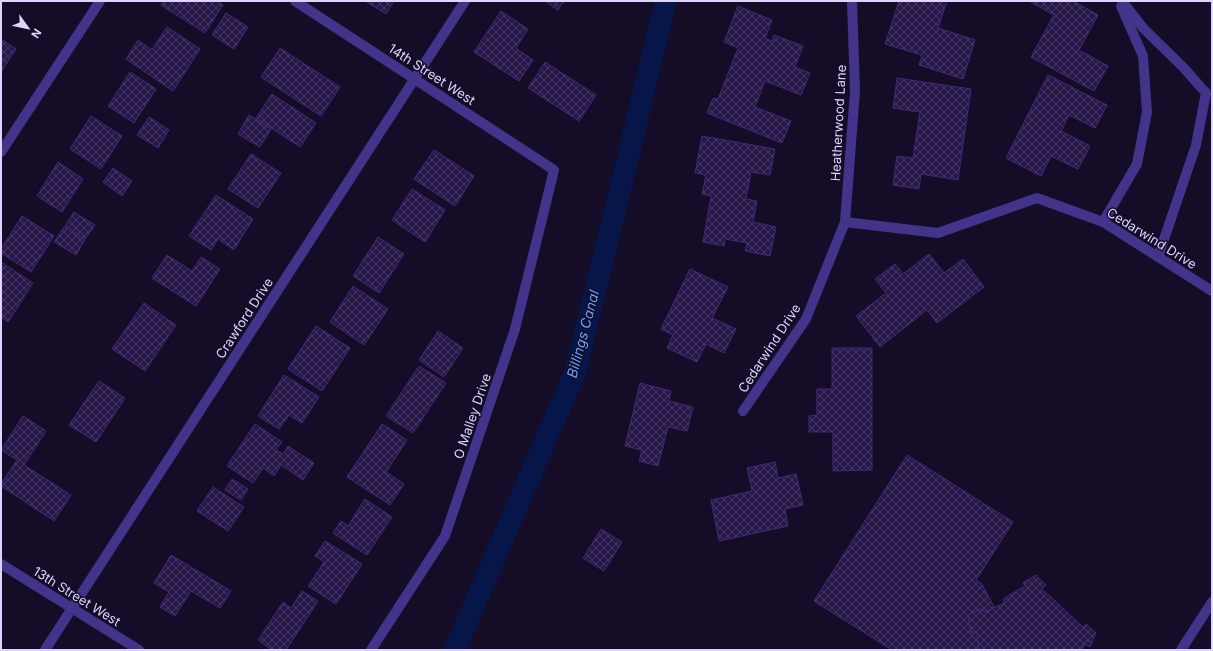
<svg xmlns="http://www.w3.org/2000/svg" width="1213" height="651" font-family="Inter,sans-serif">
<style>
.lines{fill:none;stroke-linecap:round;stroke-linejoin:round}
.canal{stroke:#061648;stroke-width:22}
.building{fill:url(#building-cross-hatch);stroke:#412878}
.minor{stroke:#42348a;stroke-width:10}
.tertiary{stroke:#42348a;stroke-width:10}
.labels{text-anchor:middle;stroke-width:3;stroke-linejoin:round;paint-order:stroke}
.street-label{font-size:13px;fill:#ded4ff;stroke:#150d27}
.water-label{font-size:14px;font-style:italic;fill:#62a4ff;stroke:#150d27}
</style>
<defs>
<pattern id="building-cross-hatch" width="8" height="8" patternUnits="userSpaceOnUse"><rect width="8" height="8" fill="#28184a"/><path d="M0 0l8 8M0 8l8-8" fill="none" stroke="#473965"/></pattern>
</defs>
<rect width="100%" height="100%" fill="#150d27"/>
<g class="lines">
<path class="canal" d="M453,650L460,638L576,370L666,1"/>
</g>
<g class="building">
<path d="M163,1H216L223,5L205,33L161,5Z"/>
<path d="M365,1H394L386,14Z"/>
<path d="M545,1H564L558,10Z"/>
<path d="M899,1H947L938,28L975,40L963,79L919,65L922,55L885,44Z"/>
<path d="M1029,1H1073L1098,15L1079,50L1108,66L1094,91L1031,57L1054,15Z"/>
<path d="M738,6L772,20L765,38L772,41L774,35L803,46L795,67L810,73L801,95L765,81L755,107L791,121L782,143L707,113L713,98L718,99L738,48L724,42Z"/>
<path d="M501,11L528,29L516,48L533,60L519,81L474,52Z"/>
<path d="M226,13L248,27L234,49L212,35Z"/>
<path d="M167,27L200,49L173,91L126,59L138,40L152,50Z"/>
<path d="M1,39L16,49L1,72Z"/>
<path d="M280,48L340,87L321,116L261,77Z"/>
<path d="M545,62L596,95L579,121L528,88Z"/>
<path d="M130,72L156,89L134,123L108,106Z"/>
<path d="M1048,75L1107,105L1095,128L1069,115L1061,131L1090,146L1078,169L1051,156L1041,176L1006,158Z"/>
<path d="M897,78L971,89L958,180L921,174L919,189L893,185L897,156L913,158L920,112L893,108Z"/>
<path d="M272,94L316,123L300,147L256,118Z"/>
<path d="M249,115L271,129L260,147L238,134Z"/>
<path d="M91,116L122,136L101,169L70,149Z"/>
<path d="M149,117L169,130L158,148L137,135Z"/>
<path d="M702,136L775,149L770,175L751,172L746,199L757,201L753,222L776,227L770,256L745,251L747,243L725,239L724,246L703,242L711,196L702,194L706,175L695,173Z"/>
<path d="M434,150L474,176L455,206L414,179Z"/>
<path d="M251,154L281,173L258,208L228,189Z"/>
<path d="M58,162L83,179L62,212L37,196Z"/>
<path d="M113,168L132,181L122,196L103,182Z"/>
<path d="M412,189L445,210L425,242L392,220Z"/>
<path d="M216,195L253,219L234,250L218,239L211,250L189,236Z"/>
<path d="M74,212L95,225L85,239L65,226Z"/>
<path d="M22,216L54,236L31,272L1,253V249Z"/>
<path d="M64,227L85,240L76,255L54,242Z"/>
<path d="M378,237L404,254L379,293L353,276Z"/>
<path d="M929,254L944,273L963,259L984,287L937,323L927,310L880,347L856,316L886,293L875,279L895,264L903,274Z"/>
<path d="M167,255L192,271L201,257L220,269L196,306L152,278Z"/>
<path d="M1,262L33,283L8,322L1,317Z"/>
<path d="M690,269L728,287L712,318L736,329L724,353L706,344L697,362L667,348L673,335L661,329Z"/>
<path d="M353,286L388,309L364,345L330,322Z"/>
<path d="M144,303L176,325L145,371L112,349Z"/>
<path d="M316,326L350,348L322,391L288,369Z"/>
<path d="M438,331L463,348L444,377L419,360Z"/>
<path d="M832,348H872V470L833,471V432H809V416L817,415V389H832Z"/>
<path d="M419,366L446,383L413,433L386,416Z"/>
<path d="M284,375L319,397L302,423L289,415L279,429L258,416Z"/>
<path d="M99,381L125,398L96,442L69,425Z"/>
<path d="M640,383L671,391L669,401L693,407L687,431L668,427L658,466L639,461L642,450L625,446Z"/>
<path d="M23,416L46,431L24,465L71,495L54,521L1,486V484L17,460L1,450Z"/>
<path d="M255,424L282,442L276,450L283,454L288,446L314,463L303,480L281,465L274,476L263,468L253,483L227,466Z"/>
<path d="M382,424L407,440L386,472L404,484L390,505L347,477Z"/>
<path d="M907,455L1013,522L976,580L982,584L994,607L985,612L981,609L968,615L971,632H977L979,650H892L814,601Z"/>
<path d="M775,462L778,478L796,474L803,505L785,509L788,526L719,541L711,500L752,491L747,468Z"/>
<path d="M232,479L248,489L241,500L225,490Z"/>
<path d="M213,487L244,507L228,531L197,511Z"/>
<path d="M365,499L392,517L367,555L333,533L341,521L348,526Z"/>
<path d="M601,529L622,542L604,571L583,558Z"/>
<path d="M325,541L362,564L336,604L308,586L324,562L315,556Z"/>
<path d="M171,555L231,591L220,608L191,591L175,616L160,607L169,592L154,583Z"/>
<path d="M1036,575L1046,585L1042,589L1083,627L1086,624L1096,633L1090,647L1085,644L1082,650H979L977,632H971L968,615L981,609L985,612L1004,603L1003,599L1025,586L1023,583Z"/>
<path d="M302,591L318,601L286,650H272L258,640L283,602L291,608Z"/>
</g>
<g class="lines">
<g class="minor">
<path d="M295,1L554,170L515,329L445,536L371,650"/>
<path d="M1122,1L1144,29L1183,67L1206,93L1196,145L1158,257"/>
<path d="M1,152L100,1"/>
<path d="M845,222L938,233L1037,198L1103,222L1212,291"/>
<path d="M1103,222L1137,164L1147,112L1143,56L1121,6"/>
<path d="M743,411L806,319L845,222L855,91L852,1"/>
<path d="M45,650L465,1"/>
</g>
<g class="tertiary">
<path d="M1,564L139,650"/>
<path d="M1181,650L1212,602"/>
</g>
</g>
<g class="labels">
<g class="street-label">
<text transform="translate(432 74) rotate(33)" y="5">14th Street West</text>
<text transform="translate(838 123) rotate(-87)" y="5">Heatherwood Lane</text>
<text transform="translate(1152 238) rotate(32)" y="5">Cedarwind Drive</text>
<text transform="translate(244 318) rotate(-57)" y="5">Crawford Drive</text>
<text transform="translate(769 348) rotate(-57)" y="5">Cedarwind Drive</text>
<text transform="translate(472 416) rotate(-71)" y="5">O Malley Drive</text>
<text transform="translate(77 596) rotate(32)" y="5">13th Street West</text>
</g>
<g class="water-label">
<text transform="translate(583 334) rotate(-75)" y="5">Billings Canal</text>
</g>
</g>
<rect width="1213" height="651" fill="none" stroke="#ded4ff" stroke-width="4"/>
<g transform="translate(28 28) rotate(123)" stroke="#150d27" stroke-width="3" paint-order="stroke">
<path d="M0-3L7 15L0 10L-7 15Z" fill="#ded4ff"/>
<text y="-6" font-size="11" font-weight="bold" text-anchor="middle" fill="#ded4ff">N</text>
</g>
</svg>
